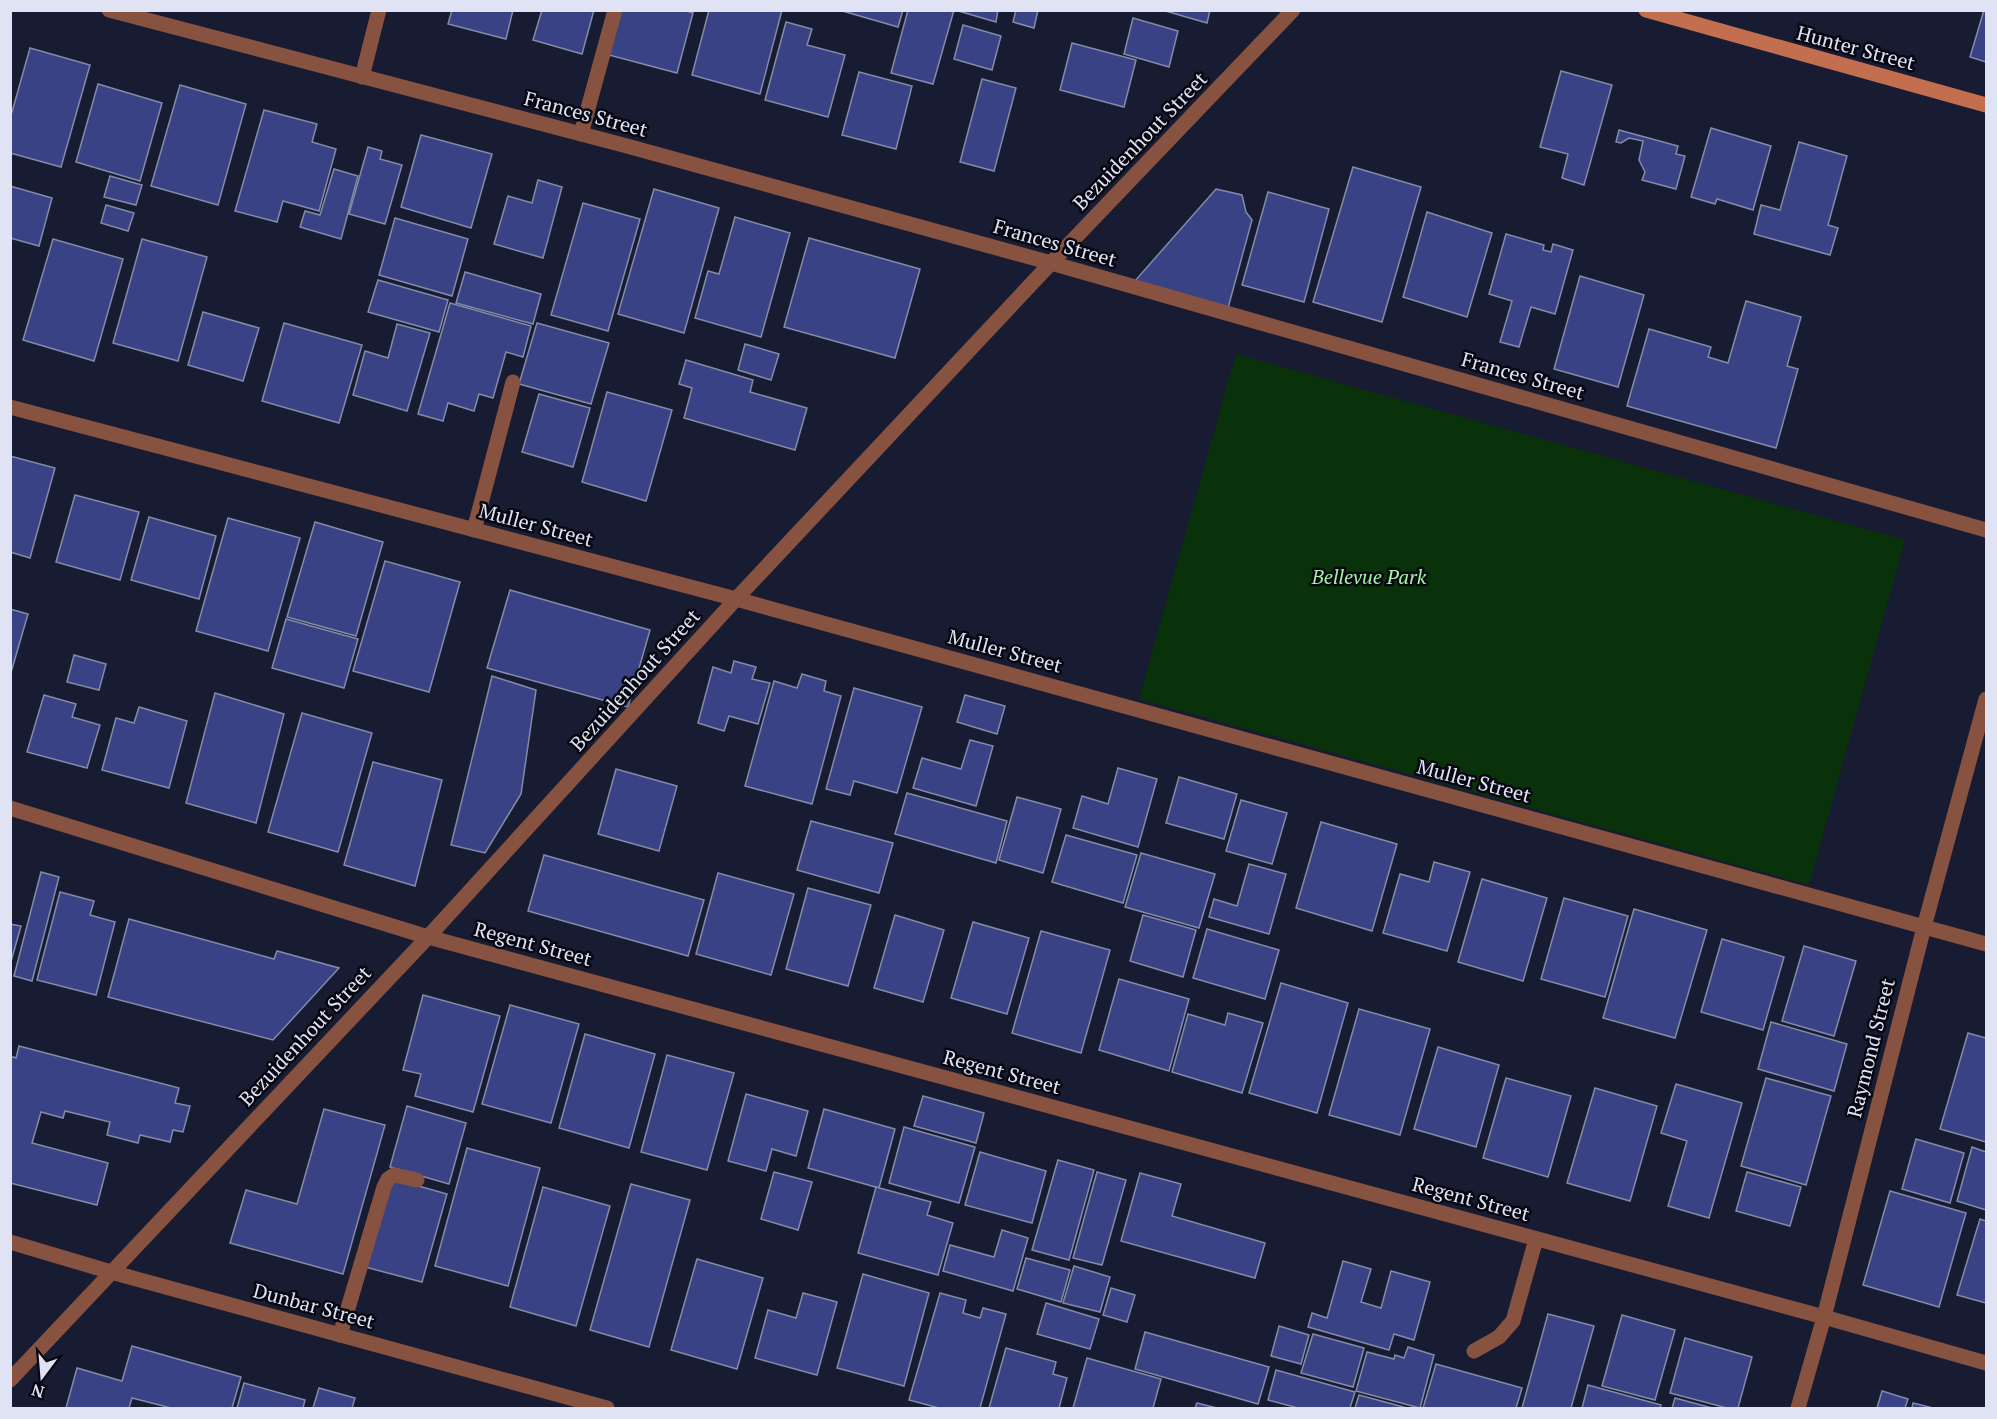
<svg xmlns="http://www.w3.org/2000/svg" width="1997" height="1419" font-family="'PT Serif',serif">
<style>
.green{fill:#0a320a}
.building{fill:#384285;stroke:#848ba7;stroke-width:1.5}
.lines{fill:none;stroke-linecap:round;stroke-linejoin:round}
.service{stroke:#87523f;stroke-width:15}
.minor{stroke:#87523f;stroke-width:15}
.secondary{stroke:#c36e4f;stroke-width:15}
.labels{text-anchor:middle;stroke-width:5;stroke-linejoin:round;paint-order:stroke}
.street-label{font-size:20px;fill:#dfe3f3;stroke:#060711}
.park-label{font-size:20px;font-style:italic;fill:#a3f69f;stroke:#060711}
</style>
<rect width="100%" height="100%" fill="#181c32"/>
<path class="green" d="M1236,354L1905,540L1809,885L1139,699Z"/>
<g class="building">
<path d="M452,10H513L506,39L448,24Z"/>
<path d="M542,10H594L582,54L533,40Z"/>
<path d="M621,10H684L693,13L677,73L609,55Z"/>
<path d="M709,10H782L760,94L692,75Z"/>
<path d="M839,10H903L898,27Z"/>
<path d="M908,10H954L933,84L891,73Z"/>
<path d="M955,10H998L996,22Z"/>
<path d="M1016,10H1038L1034,28L1013,22Z"/>
<path d="M1162,10H1210L1207,23Z"/>
<path d="M1984,10H1986V62L1970,57Z"/>
<path d="M1133,18L1178,31L1169,67L1124,54Z"/>
<path d="M786,22L812,29L807,45L845,55L828,117L765,100Z"/>
<path d="M963,25L1001,36L992,70L954,59Z"/>
<path d="M1072,43L1136,60L1124,107L1060,90Z"/>
<path d="M30,48L90,65L61,167L10,153V119Z"/>
<path d="M1561,71L1612,85L1584,185L1562,178L1568,154L1540,147Z"/>
<path d="M859,72L912,86L896,149L842,135Z"/>
<path d="M982,79L1016,88L994,171L960,162Z"/>
<path d="M98,84L162,103L140,181L76,162Z"/>
<path d="M180,85L246,104L218,205L151,186Z"/>
<path d="M264,110L317,124L312,142L336,149L319,211L283,201L277,222L235,211Z"/>
<path d="M1711,128L1771,146L1753,210L1717,199L1715,204L1691,197Z"/>
<path d="M1619,130L1678,146L1676,154L1685,156L1676,189L1642,180L1645,172L1639,160L1643,141L1629,138L1621,143L1616,142Z"/>
<path d="M421,135L492,154L471,228L401,207Z"/>
<path d="M1799,142L1847,156L1828,225L1838,228L1830,255L1754,234L1761,205L1780,210Z"/>
<path d="M368,147L382,151L380,159L402,165L385,224L349,214Z"/>
<path d="M1353,167L1421,187L1382,322L1313,302Z"/>
<path d="M334,169L358,176L341,239L300,227L305,211L320,215Z"/>
<path d="M110,176L142,185L136,205L104,197Z"/>
<path d="M538,180L562,187L543,258L494,244L508,196L532,203Z"/>
<path d="M10,186L52,198L39,246L10,238Z"/>
<path d="M654,189L719,208L684,333L618,314Z"/>
<path d="M1216,189L1242,195L1246,212L1252,220L1228,308L1134,282Z"/>
<path d="M1268,192L1329,209L1304,302L1242,285Z"/>
<path d="M583,203L640,219L608,331L551,315Z"/>
<path d="M106,205L134,213L128,231L101,223Z"/>
<path d="M1427,212L1492,233L1467,317L1403,297Z"/>
<path d="M735,217L790,233L761,337L695,318L708,271L719,274Z"/>
<path d="M395,218L468,239L452,296L379,275Z"/>
<path d="M1506,234L1544,245L1543,250L1551,252L1553,244L1573,250L1555,314L1531,307L1519,347L1500,342L1512,301L1489,294Z"/>
<path d="M809,238L920,269L895,358L784,327Z"/>
<path d="M53,239L123,259L94,361L23,340Z"/>
<path d="M142,239L207,257L178,361L113,343Z"/>
<path d="M465,272L541,294L533,324L456,303Z"/>
<path d="M1580,276L1644,295L1618,387L1554,369Z"/>
<path d="M378,280L448,300L439,332L368,312Z"/>
<path d="M1746,301L1801,317L1787,366L1798,369L1776,448L1627,406L1649,329L1711,347L1708,357L1728,363Z"/>
<path d="M450,303L531,326L523,357L506,352L493,398L479,394L474,411L448,403L443,421L418,414Z"/>
<path d="M203,312L259,328L243,381L188,365Z"/>
<path d="M284,323L362,345L339,423L262,401Z"/>
<path d="M537,323L609,343L591,404L519,384Z"/>
<path d="M397,324L430,333L407,411L353,395L365,351L388,358Z"/>
<path d="M745,344L779,354L771,380L738,370Z"/>
<path d="M686,360L753,380L750,392L807,408L795,450L684,418L692,388L679,384Z"/>
<path d="M607,392L672,410L646,501L582,482Z"/>
<path d="M539,394L590,408L573,467L522,452Z"/>
<path d="M10,456L55,468L30,558L10,552Z"/>
<path d="M75,495L139,512L120,580L56,562Z"/>
<path d="M149,517L216,536L199,599L131,580Z"/>
<path d="M228,518L300,538L268,651L196,631Z"/>
<path d="M315,522L383,542L356,636L287,617Z"/>
<path d="M385,561L460,582L429,692L353,671Z"/>
<path d="M510,590L650,630L628,707L487,668Z"/>
<path d="M10,609L28,614L10,676Z"/>
<path d="M286,619L358,639L344,688L272,668Z"/>
<path d="M74,655L106,664L99,690L67,682Z"/>
<path d="M734,661L756,667L752,679L770,683L758,724L729,716L724,731L698,723L713,667L731,673Z"/>
<path d="M802,674L826,681L824,691L841,696L812,804L745,786L774,681L797,688Z"/>
<path d="M492,676L536,690L521,794L485,853L451,845Z"/>
<path d="M854,688L922,707L897,793L854,781L850,795L826,789Z"/>
<path d="M215,693L284,714L256,823L186,803Z"/>
<path d="M44,695L76,704L72,717L100,725L87,768L27,752Z"/>
<path d="M965,695L1005,706L997,734L957,722Z"/>
<path d="M139,707L187,721L169,788L102,770L116,718L134,723Z"/>
<path d="M302,713L372,733L338,852L268,832Z"/>
<path d="M970,740L993,746L976,806L913,788L922,758L961,769Z"/>
<path d="M373,762L442,780L415,886L344,865Z"/>
<path d="M1118,768L1157,779L1138,847L1073,828L1082,796L1108,804Z"/>
<path d="M616,769L677,786L659,851L598,834Z"/>
<path d="M1179,777L1237,794L1224,839L1166,823Z"/>
<path d="M907,793L1007,821L996,863L895,834Z"/>
<path d="M1017,797L1061,809L1043,873L999,860Z"/>
<path d="M1241,800L1287,813L1272,864L1226,851Z"/>
<path d="M811,821L893,843L879,893L797,870Z"/>
<path d="M1321,822L1397,844L1372,931L1296,908Z"/>
<path d="M1066,835L1137,855L1123,903L1052,882Z"/>
<path d="M1141,853L1215,874L1199,928L1125,907Z"/>
<path d="M544,855L704,900L688,956L528,911Z"/>
<path d="M1434,862L1470,872L1447,951L1383,933L1400,874L1429,882Z"/>
<path d="M1249,864L1286,874L1269,934L1209,917L1214,899L1237,906Z"/>
<path d="M41,872L59,877L32,981L14,976Z"/>
<path d="M718,873L794,894L771,975L696,954Z"/>
<path d="M1482,879L1547,898L1523,981L1458,962Z"/>
<path d="M808,888L871,905L848,986L786,969Z"/>
<path d="M60,892L94,901L90,915L115,922L96,995L37,980Z"/>
<path d="M1564,898L1628,916L1605,997L1541,979Z"/>
<path d="M1634,909L1707,930L1675,1038L1603,1018Z"/>
<path d="M895,915L944,930L923,1002L874,988Z"/>
<path d="M1143,915L1196,930L1183,977L1130,961Z"/>
<path d="M129,919L274,959L277,951L339,968L273,1040L108,997Z"/>
<path d="M973,922L1029,938L1007,1014L951,998Z"/>
<path d="M10,924L21,926L10,965Z"/>
<path d="M1207,929L1279,950L1265,999L1193,978Z"/>
<path d="M1041,931L1110,950L1081,1053L1012,1033Z"/>
<path d="M1722,939L1784,957L1763,1030L1701,1012Z"/>
<path d="M1804,946L1856,961L1834,1036L1782,1021Z"/>
<path d="M1119,979L1189,999L1169,1071L1099,1050Z"/>
<path d="M1281,983L1348,1003L1317,1113L1249,1093Z"/>
<path d="M423,995L500,1016L473,1112L415,1096L421,1074L403,1070Z"/>
<path d="M510,1005L579,1024L551,1123L482,1104Z"/>
<path d="M1359,1009L1430,1029L1400,1135L1329,1115Z"/>
<path d="M1228,1013L1263,1023L1242,1093L1172,1072L1188,1014L1225,1025Z"/>
<path d="M1771,1022L1847,1044L1834,1091L1758,1069Z"/>
<path d="M1968,1033L1986,1038V1142L1940,1129Z"/>
<path d="M585,1034L655,1054L629,1148L559,1128Z"/>
<path d="M19,1046L179,1088L175,1103L190,1106L183,1132L173,1130L170,1142L140,1135L138,1143L107,1135L110,1122L65,1111L63,1118L41,1112L32,1143L108,1163L97,1205L10,1183V1056L16,1058Z"/>
<path d="M1438,1047L1499,1065L1476,1147L1414,1129Z"/>
<path d="M667,1055L734,1073L707,1170L641,1152Z"/>
<path d="M1506,1078L1571,1096L1548,1177L1483,1158Z"/>
<path d="M1766,1078L1831,1096L1806,1185L1741,1166Z"/>
<path d="M1676,1084L1742,1103L1709,1218L1668,1206L1687,1141L1661,1133Z"/>
<path d="M1595,1088L1657,1106L1630,1201L1567,1183Z"/>
<path d="M746,1094L808,1111L796,1156L772,1149L766,1171L728,1161Z"/>
<path d="M923,1096L984,1113L976,1143L914,1126Z"/>
<path d="M407,1106L466,1123L449,1184L390,1167Z"/>
<path d="M324,1109L385,1125L343,1274L230,1243L246,1190L297,1204Z"/>
<path d="M824,1109L895,1129L879,1188L808,1168Z"/>
<path d="M904,1127L975,1147L959,1203L889,1183Z"/>
<path d="M1916,1139L1964,1153L1950,1203L1902,1189Z"/>
<path d="M1972,1147L1986,1152V1210L1957,1201Z"/>
<path d="M467,1148L540,1168L508,1286L435,1266Z"/>
<path d="M980,1152L1046,1171L1032,1223L965,1205Z"/>
<path d="M1058,1160L1094,1170L1069,1260L1032,1250Z"/>
<path d="M774,1172L812,1182L798,1230L761,1219Z"/>
<path d="M1097,1172L1126,1180L1102,1265L1073,1258Z"/>
<path d="M1747,1172L1801,1187L1790,1226L1736,1211Z"/>
<path d="M1140,1173L1181,1184L1172,1216L1265,1243L1255,1278L1121,1241Z"/>
<path d="M390,1178L447,1194L422,1282L365,1267Z"/>
<path d="M631,1184L690,1200L649,1347L590,1330Z"/>
<path d="M543,1187L610,1206L576,1326L510,1307Z"/>
<path d="M876,1187L931,1202L927,1215L953,1223L938,1275L858,1253Z"/>
<path d="M1890,1191L1966,1213L1939,1307L1863,1285Z"/>
<path d="M1980,1219L1986,1221V1303L1957,1295Z"/>
<path d="M1002,1230L1028,1238L1013,1291L943,1271L950,1245L994,1257Z"/>
<path d="M1026,1258L1070,1270L1061,1302L1017,1289Z"/>
<path d="M697,1259L763,1278L737,1369L671,1350Z"/>
<path d="M1343,1261L1371,1269L1361,1302L1381,1308L1391,1271L1430,1282L1414,1340L1394,1334L1389,1350L1308,1327L1312,1313L1327,1318Z"/>
<path d="M1074,1266L1110,1277L1100,1312L1063,1303Z"/>
<path d="M863,1274L929,1293L904,1386L837,1368Z"/>
<path d="M1111,1288L1135,1295L1127,1322L1103,1315Z"/>
<path d="M803,1293L837,1302L817,1375L755,1358L768,1310L796,1318Z"/>
<path d="M940,1293L966,1300L963,1313L980,1318L983,1308L1006,1314L980,1408H939L909,1400Z"/>
<path d="M1046,1303L1099,1319L1090,1349L1037,1334Z"/>
<path d="M1548,1314L1594,1326L1571,1408H1522Z"/>
<path d="M1622,1315L1675,1330L1655,1400L1602,1386Z"/>
<path d="M1279,1326L1309,1335L1301,1364L1271,1356Z"/>
<path d="M1145,1332L1269,1367L1258,1404L1135,1369Z"/>
<path d="M1313,1334L1364,1348L1353,1387L1301,1373Z"/>
<path d="M1685,1338L1752,1357L1738,1408H1727L1670,1393Z"/>
<path d="M132,1346L241,1377L232,1408H171L132,1398L129,1408H66L77,1368L122,1381Z"/>
<path d="M1408,1347L1434,1355L1420,1408L1356,1391L1367,1352L1394,1359L1395,1355L1404,1358Z"/>
<path d="M1006,1348L1056,1362L1053,1374L1067,1378L1059,1408H989Z"/>
<path d="M1087,1358L1161,1379L1153,1408H1073Z"/>
<path d="M1436,1364L1522,1388L1516,1408H1423Z"/>
<path d="M1276,1370L1355,1392L1350,1408H1298L1268,1400Z"/>
<path d="M244,1383L305,1400L303,1408H237Z"/>
<path d="M1588,1385L1661,1405L1660,1408H1582Z"/>
<path d="M319,1388L355,1398L352,1408H313Z"/>
<path d="M1882,1391L1908,1399L1905,1408H1877Z"/>
<path d="M1359,1395L1407,1408H1355Z"/>
<path d="M1675,1398L1712,1408H1672Z"/>
<path d="M1197,1403L1217,1408H1195Z"/>
<path d="M1913,1403L1933,1408H1912Z"/>
</g>
<g class="lines">
<g class="service">
<path d="M362,77L379,10"/>
<path d="M581,134L615,10"/>
<path d="M474,530L513,382"/>
<path d="M340,1335L384,1187L388,1179L394,1175L417,1180"/>
<path d="M1474,1351L1499,1337L1513,1321L1536,1239"/>
</g>
<g class="minor">
<path d="M109,10L627,146L1051,263L1986,530"/>
<path d="M10,407L736,599L1986,944"/>
<path d="M10,808L428,937L1824,1317L1986,1363"/>
<path d="M10,1242L111,1272L607,1408"/>
<path d="M10,1380L428,937L736,599L1051,263L1293,10"/>
<path d="M1798,1408L1824,1317L1924,927L1986,699"/>
</g>
<path class="secondary" d="M1646,10L1986,105"/>
</g>
<g class="labels">
<g class="street-label">
<text transform="translate(1856 48) rotate(15)" y="7">Hunter Street</text>
<text transform="translate(586 114) rotate(15)" y="7">Frances Street</text>
<text transform="translate(1140 141) rotate(-46)" y="7">Bezuidenhout Street</text>
<text transform="translate(1055 243) rotate(16)" y="7">Frances Street</text>
<text transform="translate(1523 376) rotate(16)" y="7">Frances Street</text>
<text transform="translate(536 525) rotate(15)" y="7">Muller Street</text>
<text transform="translate(1005 651) rotate(15)" y="7">Muller Street</text>
<text transform="translate(635 680) rotate(-48)" y="7">Bezuidenhout Street</text>
<text transform="translate(1474 781) rotate(15)" y="7">Muller Street</text>
<text transform="translate(533 944) rotate(15)" y="7">Regent Street</text>
<text transform="translate(305 1036) rotate(-47)" y="7">Bezuidenhout Street</text>
<text transform="translate(1871 1048) rotate(-76)" y="7">Raymond Street</text>
<text transform="translate(1002 1072) rotate(15)" y="7">Regent Street</text>
<text transform="translate(1471 1199) rotate(15)" y="7">Regent Street</text>
<text transform="translate(314 1306) rotate(15)" y="7">Dunbar Street</text>
</g>
<g class="park-label">
<text x="1369" y="584">Bellevue Park</text>
</g>
</g>
<rect width="1997" height="1419" fill="none" stroke="#dfe3f3" stroke-width="24"/>
<g transform="translate(42 1377) rotate(196)" stroke="#060711" stroke-width="4.5" paint-order="stroke">
<path d="M0-4.5L10 22L0 15L-10 22Z" fill="#dfe3f3"/>
<text y="-9" font-size="16" font-weight="bold" text-anchor="middle" fill="#dfe3f3">N</text>
</g>
</svg>
